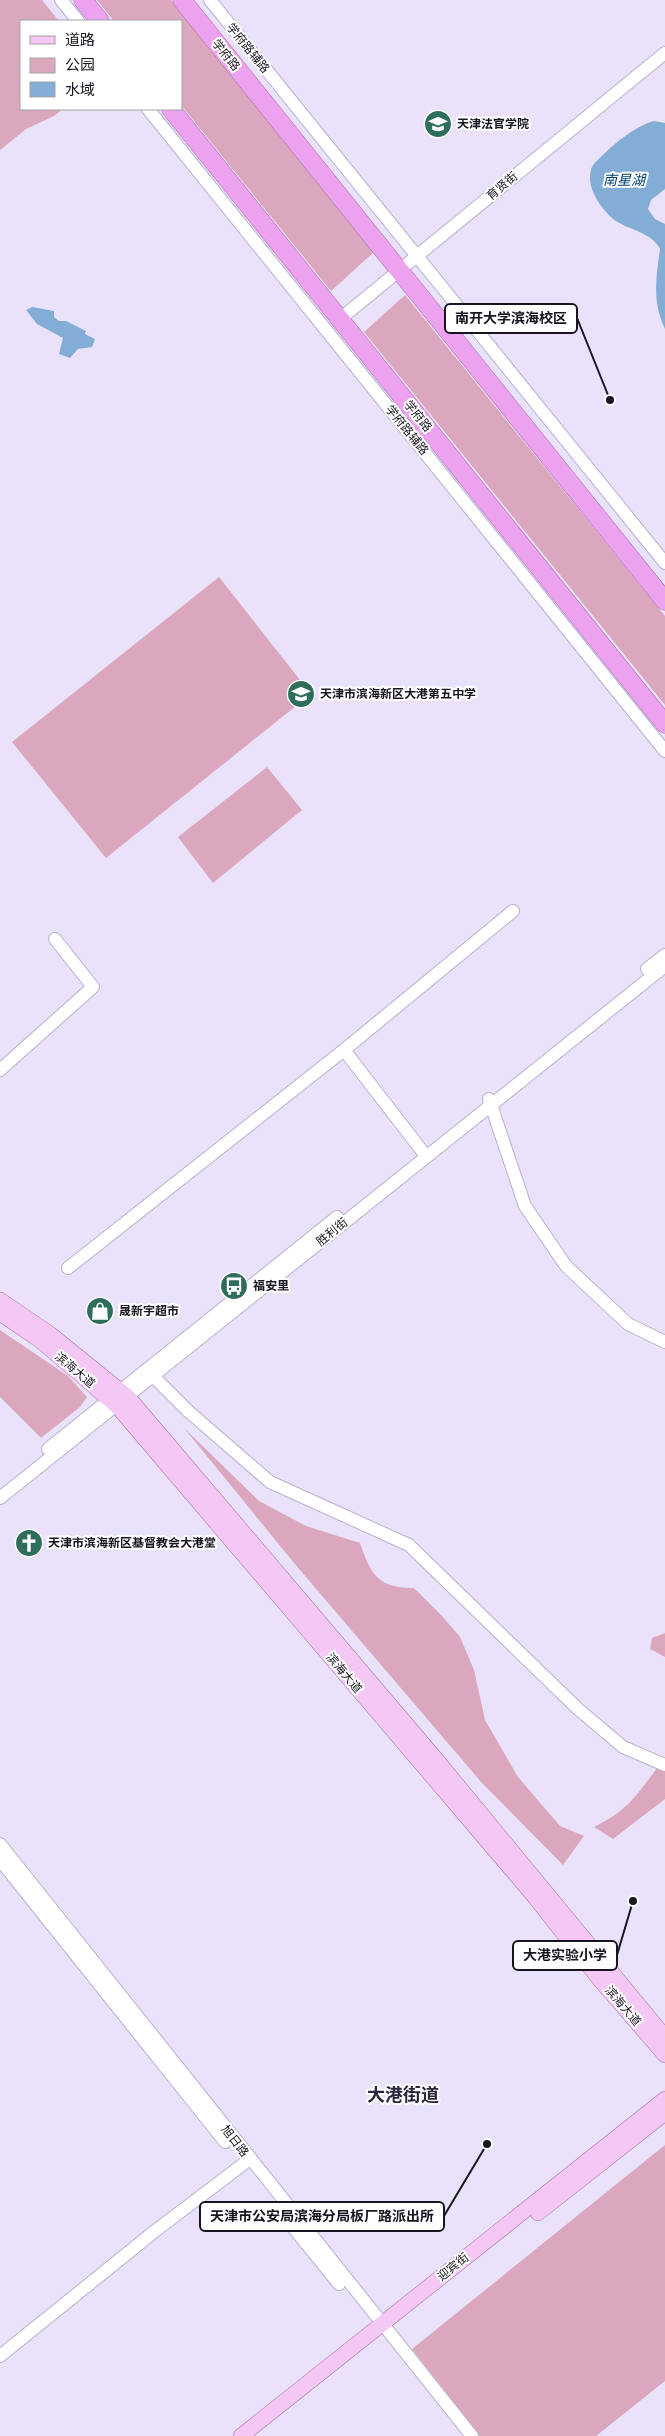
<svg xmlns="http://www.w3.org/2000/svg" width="665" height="2436" font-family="Raleway,'Noto Sans SC',sans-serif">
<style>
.green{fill:#dba7bd}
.water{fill:#84add6}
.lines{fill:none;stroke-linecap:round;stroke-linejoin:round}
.minor-casing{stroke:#b9b0cd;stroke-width:14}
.major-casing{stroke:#a371a7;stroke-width:16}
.highway-casing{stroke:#a371a7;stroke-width:19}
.minor{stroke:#fff;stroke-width:12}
.major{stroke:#f4c7f5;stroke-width:15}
.highway{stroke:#eda2ef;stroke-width:18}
.labels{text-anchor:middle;stroke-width:4;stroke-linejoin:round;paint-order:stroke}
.street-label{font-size:12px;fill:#191520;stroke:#fff}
.poi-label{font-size:12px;font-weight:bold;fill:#191520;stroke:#fff;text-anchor:start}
.water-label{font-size:14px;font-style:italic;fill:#004274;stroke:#fff}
.district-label{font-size:18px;font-weight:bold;fill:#2d253c;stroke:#fff}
.leader{fill:none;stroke:#191520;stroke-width:2}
.callout-dot{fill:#191520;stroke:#fff;stroke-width:2}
.callout{fill:#fff;stroke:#191520;stroke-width:2}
.callout-label{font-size:14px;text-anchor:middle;font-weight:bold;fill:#191520}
</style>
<rect width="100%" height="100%" fill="#eae2fb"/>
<g class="green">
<path d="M0,0H42L59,21H21V109H63L54,116L26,129L0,150Z"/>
<path d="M97,0H171L374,252L331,291L181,105V21H114Z"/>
<path d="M405,295L665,616V705L364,332Z"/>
<path d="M219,577L311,694L106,858L12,742Z"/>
<path d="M267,767L302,810L213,883L178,837Z"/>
<path d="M0,1330L68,1376L87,1397L80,1407L41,1438L0,1397Z"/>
<path d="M184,1428L259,1501L306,1526L360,1543C371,1575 378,1588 414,1588L442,1616L460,1637L474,1670L485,1720L518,1777L560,1826L584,1836L563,1865L482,1783L294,1563Z"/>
<path d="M665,1633V1657L650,1649L652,1638Z"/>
<path d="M665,1758V1799L613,1839L594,1827C633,1808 639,1790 665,1758Z"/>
<path d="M665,2145V2381L596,2436H480L412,2349Z"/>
</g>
<g class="water">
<path d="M654,121L665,123V189L651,200L648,209L655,219L665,224V329C652,302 656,278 660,249C651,231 626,230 612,218C600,207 586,187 591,170C592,164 599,159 603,155C616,142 636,126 654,121Z"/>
<path d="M32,307L54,311V317L59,321H66L86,331L85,334L95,339L92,347L78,349L70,358L59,354L63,338L37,324L26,310Z"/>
</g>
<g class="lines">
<g class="minor-casing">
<g id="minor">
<path d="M61,0L78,21"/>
<path d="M210,0L665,563"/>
<path d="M148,109L665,751"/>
<path d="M340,319L665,53"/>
<path d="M647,969L665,955"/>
<path d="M344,1050L426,1156"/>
<path d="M0,1070L93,987L55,939"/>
<path d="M489,1099L525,1206L566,1266L628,1324L665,1342"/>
<path d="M68,1268L344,1050L513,911"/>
<path d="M153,1376L188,1411L270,1482L409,1545L578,1709L623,1747L665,1765"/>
<path d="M48,1449L337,1217"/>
<path d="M0,1498L665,966"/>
<path d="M0,1844L472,2436"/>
<path d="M0,1860L225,2142"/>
<path d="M279,2210L339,2284"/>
<path d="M0,2356L155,2231L250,2159"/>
</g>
</g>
<g class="major-casing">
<g id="major">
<path d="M0,1300L50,1334L128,1397L435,1758L665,2037"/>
<path d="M0,1313L41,1341L117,1406L534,1896L601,1981L665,2055"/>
<path d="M538,2213L665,2113"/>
<path d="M241,2436L665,2099"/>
</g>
</g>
<g class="highway-casing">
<g id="highway">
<path d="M83,0L100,21"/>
<path d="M182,0L665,601"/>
<path d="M171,109L665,724"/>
</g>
</g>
<use href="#minor" class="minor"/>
<use href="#major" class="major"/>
<use href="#highway" class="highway"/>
</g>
<defs>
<g id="university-disc" transform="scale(1.4375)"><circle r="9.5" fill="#2e6d5b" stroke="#fff"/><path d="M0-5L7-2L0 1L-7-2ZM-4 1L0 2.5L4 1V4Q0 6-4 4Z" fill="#fff"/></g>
<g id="school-disc" transform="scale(1.4375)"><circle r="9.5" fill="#2e6d5b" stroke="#fff"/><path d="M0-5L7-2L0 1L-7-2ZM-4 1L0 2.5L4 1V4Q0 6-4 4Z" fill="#fff"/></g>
<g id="bus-disc" transform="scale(1.4375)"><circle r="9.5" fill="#2e6d5b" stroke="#fff"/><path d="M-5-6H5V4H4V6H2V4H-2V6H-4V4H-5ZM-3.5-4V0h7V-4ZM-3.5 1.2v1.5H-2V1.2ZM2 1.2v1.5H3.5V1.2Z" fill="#fff"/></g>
<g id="shop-disc" transform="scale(1.4375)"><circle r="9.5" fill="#2e6d5b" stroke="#fff"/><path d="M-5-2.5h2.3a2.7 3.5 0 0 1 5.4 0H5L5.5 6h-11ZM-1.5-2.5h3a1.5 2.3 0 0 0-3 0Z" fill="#fff"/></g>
<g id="church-disc" transform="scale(1.4375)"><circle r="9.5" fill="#2e6d5b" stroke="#fff"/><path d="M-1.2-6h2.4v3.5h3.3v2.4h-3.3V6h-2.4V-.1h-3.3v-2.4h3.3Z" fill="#fff"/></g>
</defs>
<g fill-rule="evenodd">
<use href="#university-disc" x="438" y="124"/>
<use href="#school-disc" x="301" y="694"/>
<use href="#bus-disc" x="234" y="1286"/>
<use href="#shop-disc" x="100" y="1311"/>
<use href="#church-disc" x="29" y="1543"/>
</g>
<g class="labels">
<g class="street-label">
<text transform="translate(248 48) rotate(51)" y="4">学府路辅路</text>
<text transform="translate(226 55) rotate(51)" y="4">学府路</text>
<text transform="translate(502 186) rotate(-40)" y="4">育贤街</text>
<text transform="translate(418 416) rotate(51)" y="4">学府路</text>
<text transform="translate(407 430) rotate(51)" y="4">学府路辅路</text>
<text transform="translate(332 1232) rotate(-39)" y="4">胜利街</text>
<text transform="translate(75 1370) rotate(40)" y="4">滨海大道</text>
<text transform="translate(344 1673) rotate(50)" y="4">滨海大道</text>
<text transform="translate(623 2006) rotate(49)" y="4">滨海大道</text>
<text transform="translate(235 2141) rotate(52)" y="4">旭日路</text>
<text transform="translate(453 2267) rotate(-39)" y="4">迎宾街</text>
</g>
<g class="poi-label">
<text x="457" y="128">天津法官学院</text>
<text x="320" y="698">天津市滨海新区大港第五中学</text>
<text x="253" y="1290">福安里</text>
<text x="119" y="1315">晟新宇超市</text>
<text x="48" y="1547">天津市滨海新区基督教会大港堂</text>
</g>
<g class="water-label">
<text x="624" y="185">南星湖</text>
</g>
<g class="district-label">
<text x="403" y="2101">大港街道</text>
</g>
</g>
<path class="leader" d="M610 400L577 318M633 1901L617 1955M487 2144L444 2216"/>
<g class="callout-dot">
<circle cx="610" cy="400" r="5"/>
<circle cx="633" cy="1901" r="5"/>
<circle cx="487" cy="2144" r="5"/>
</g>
<g class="callout">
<rect x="445" y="304" width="132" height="29" rx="5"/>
<rect x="513" y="1941" width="104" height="29" rx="5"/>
<rect x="200" y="2202" width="244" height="29" rx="5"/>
</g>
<g class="callout-label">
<text x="511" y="323">南开大学滨海校区</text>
<text x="565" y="1960">大港实验小学</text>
<text x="322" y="2221">天津市公安局滨海分局板厂路派出所</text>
</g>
<rect x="20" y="20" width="162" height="90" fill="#ffffff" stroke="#a3a1a6"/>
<rect x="30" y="36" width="25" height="8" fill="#f4c7f5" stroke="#a3a1a6"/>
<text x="65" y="45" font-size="15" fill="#191520">道路</text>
<rect x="30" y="58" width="25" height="15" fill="#dba7bd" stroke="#a3a1a6"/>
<text x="65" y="70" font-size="15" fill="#191520">公园</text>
<rect x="30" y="82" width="25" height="15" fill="#84add6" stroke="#a3a1a6"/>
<text x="65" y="95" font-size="15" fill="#191520">水域</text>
</svg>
